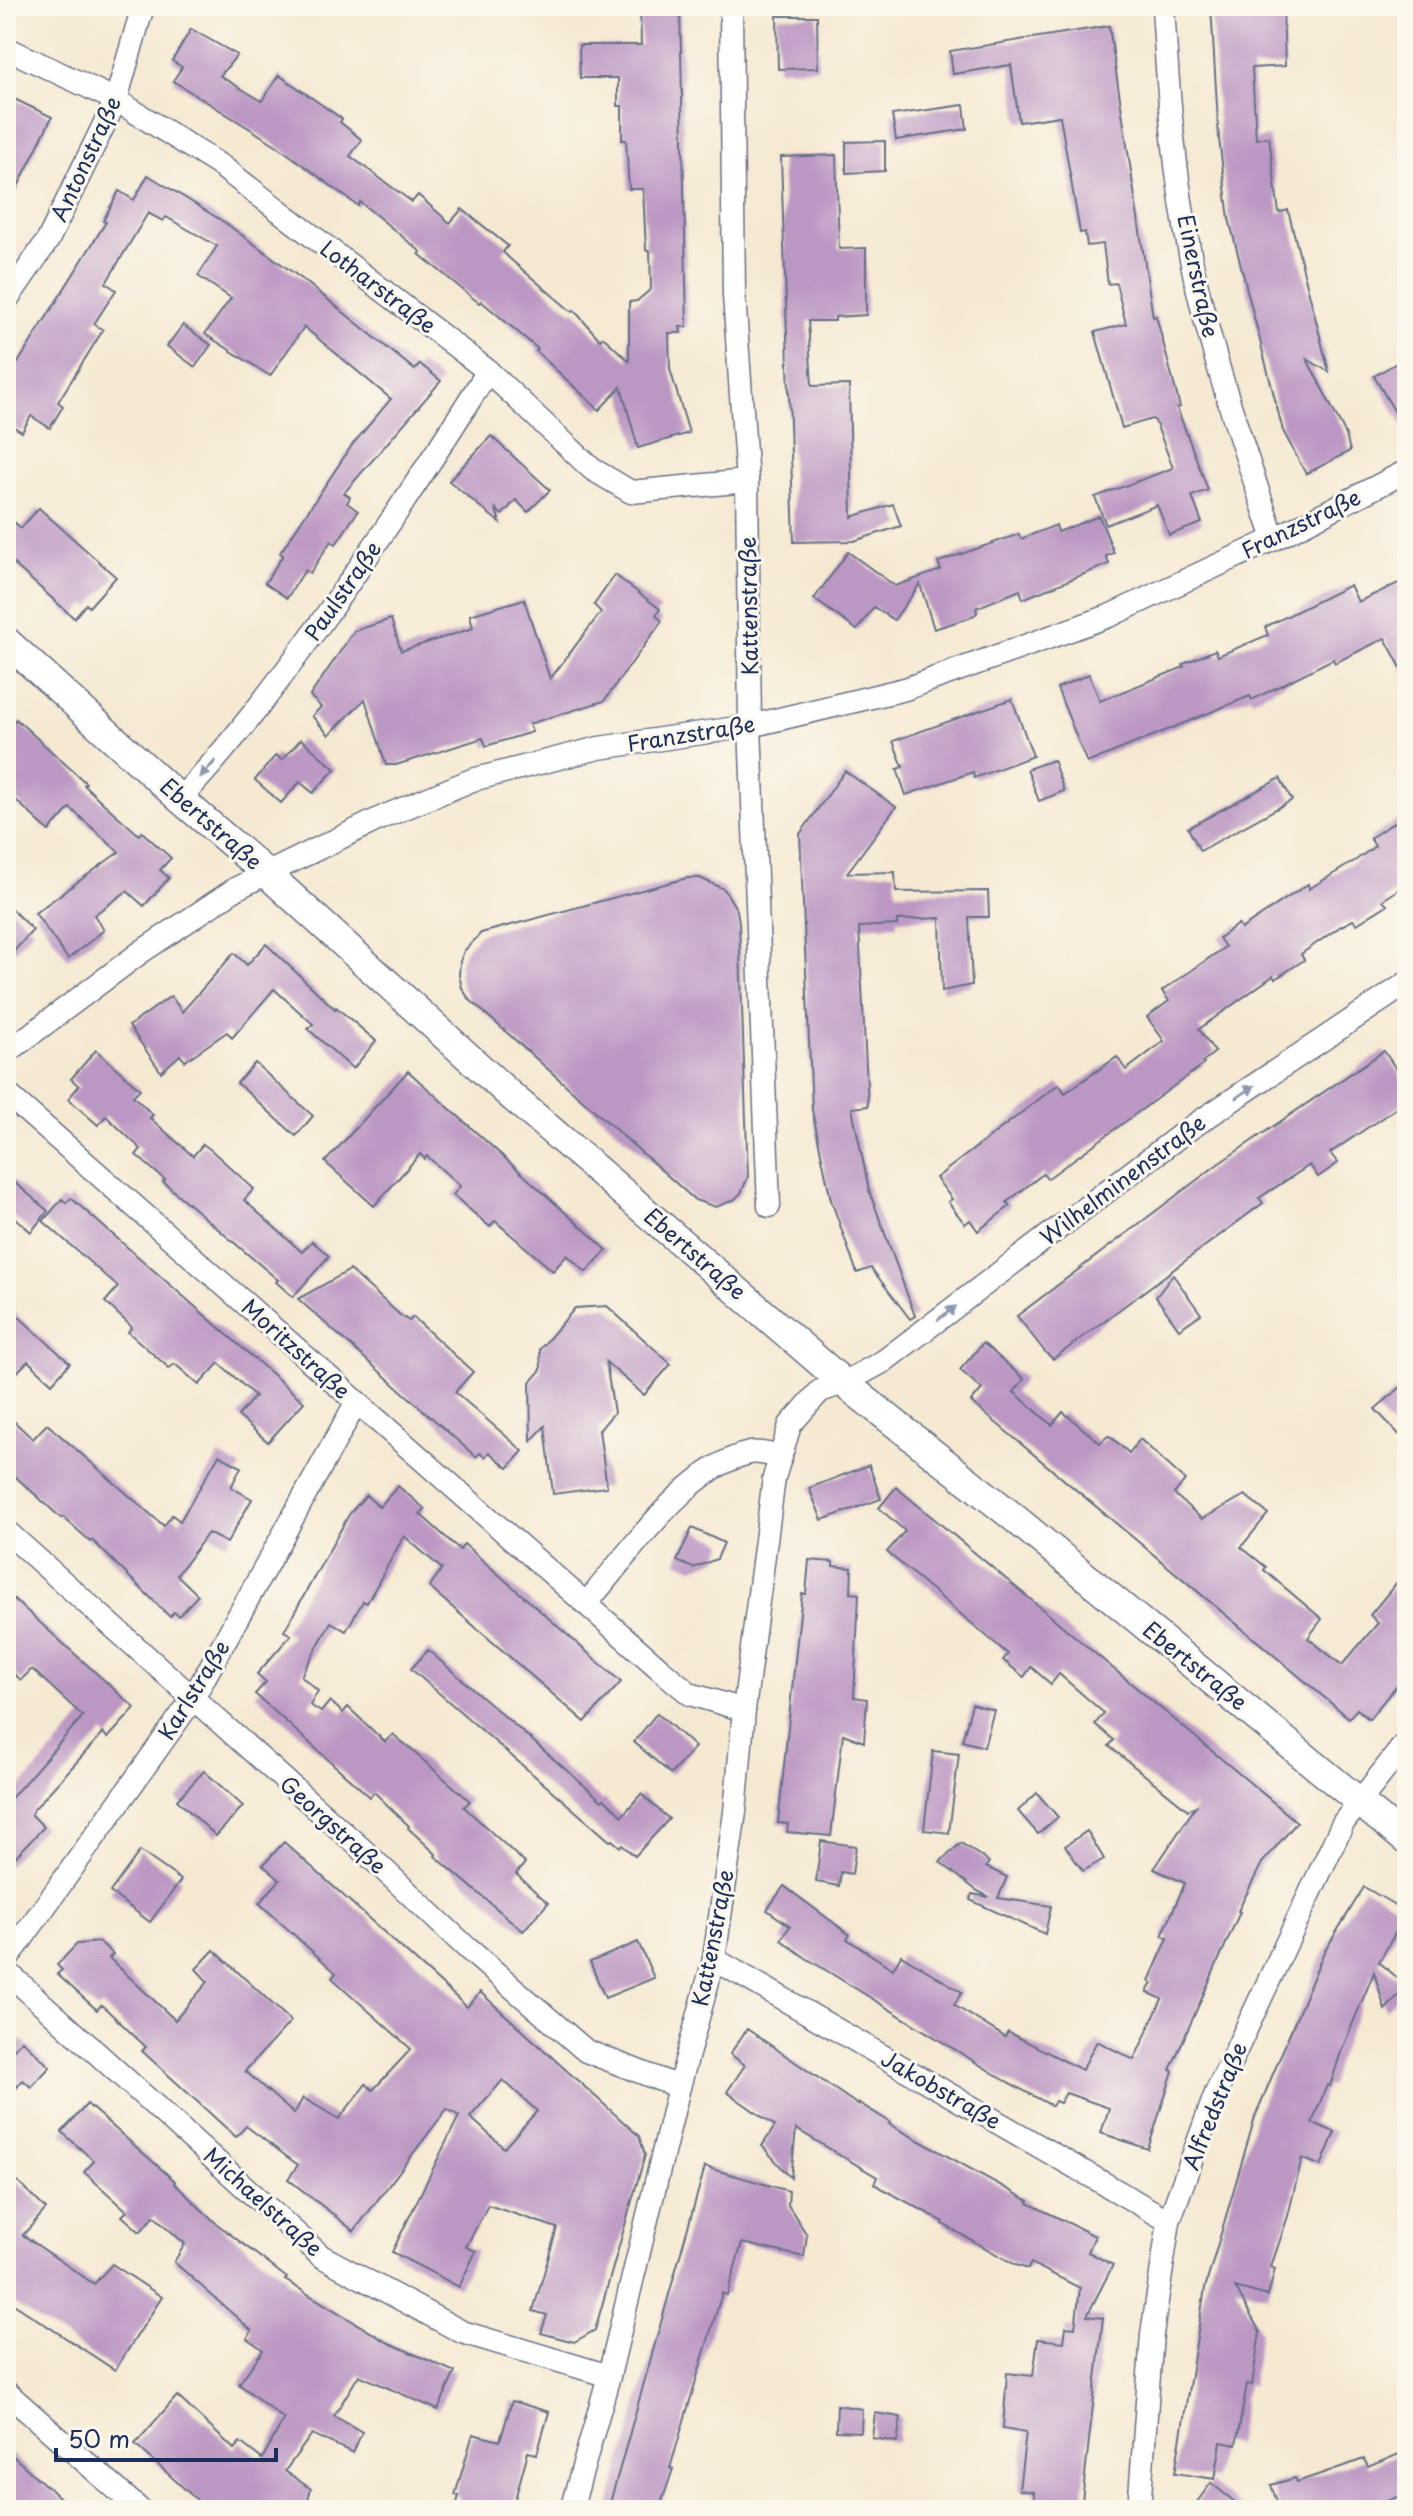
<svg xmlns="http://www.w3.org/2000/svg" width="1413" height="2516" font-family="'Playpen Sans',sans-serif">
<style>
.building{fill:#bb97c3;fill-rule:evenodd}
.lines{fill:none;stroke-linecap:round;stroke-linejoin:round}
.minor-casing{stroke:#677087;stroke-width:25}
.tertiary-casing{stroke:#677087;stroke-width:31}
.minor{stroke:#fff;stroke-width:22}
.tertiary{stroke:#fff;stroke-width:28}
.oneway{fill:#8d97ae}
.labels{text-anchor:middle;stroke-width:6;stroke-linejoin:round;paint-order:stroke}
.street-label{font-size:22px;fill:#1b2f5e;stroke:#fbf7ec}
</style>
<rect width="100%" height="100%" fill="#fbf7ec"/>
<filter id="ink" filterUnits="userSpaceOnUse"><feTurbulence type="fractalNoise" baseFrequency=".0125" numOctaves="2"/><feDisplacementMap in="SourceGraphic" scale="16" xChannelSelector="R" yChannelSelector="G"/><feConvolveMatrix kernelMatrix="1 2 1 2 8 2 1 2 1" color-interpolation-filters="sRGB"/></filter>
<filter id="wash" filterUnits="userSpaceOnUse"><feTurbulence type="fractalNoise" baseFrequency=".006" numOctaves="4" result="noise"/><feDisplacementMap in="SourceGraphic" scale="32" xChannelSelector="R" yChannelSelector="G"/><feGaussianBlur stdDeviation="1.8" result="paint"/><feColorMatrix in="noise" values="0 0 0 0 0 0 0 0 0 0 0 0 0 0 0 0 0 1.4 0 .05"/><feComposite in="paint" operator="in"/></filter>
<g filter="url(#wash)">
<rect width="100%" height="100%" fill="#f5e9d2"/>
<g id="blocks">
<g class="building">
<path d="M640,6H680L687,327H680L681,333H669L670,369L689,433L638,448L621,387L599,410L536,351L538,349L481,301L479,303L430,263L419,254L421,252L360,202L358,206L276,145L173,81L182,67L172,61L191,29L237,55L220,76L262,101L279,75L342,119L340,122L362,140L350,156L412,202L418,195L450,223L462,209L508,246L503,252L510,259L572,312L574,310L600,340L603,337L629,361V302L637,301L651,289L650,250H646L643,189H629L626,140H622V106H618V78H580L579,45H641Z"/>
<path d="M1211,6H1283L1285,66L1252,68L1256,139L1269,137L1279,213L1288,210L1329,372L1307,359L1346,435L1350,451L1306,474L1283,431L1229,219L1219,139Z"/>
<path d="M777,16H817L818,68L778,69Z"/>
<path d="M1109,26L1153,317L1156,316L1162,338L1180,407L1177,408L1208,490L1192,496L1202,523L1169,535L1157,505L1106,525L1095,497L1173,468L1155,421L1152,419L1122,428L1095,332L1126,324L1116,283L1108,284L1103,244L1087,246L1085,232L1080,233L1060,116L1019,122L1011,65L953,74L950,51Z"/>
<path d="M6,95L52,117L6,211Z"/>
<path d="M964,105L967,129L896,140L892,115Z"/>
<path d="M885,141V171L846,173V142Z"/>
<path d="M836,155L839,249L866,248V315L835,317V321H808L812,386L849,385L852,517L893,504L901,526L854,541L794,542L781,157Z"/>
<path d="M148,175L224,222L306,282L415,370L420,364L441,381L344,493L350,497L347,503L358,511L336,544L331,541L310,573L305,570L287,598L265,583L283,555L280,553L352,445L391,399L304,327L270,376L205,334L231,298L198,276L217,246L166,217L163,221L148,213L106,283L116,290L94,324L103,330L58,402L63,406L50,428L31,416L22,432L6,422V382L106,222L103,221L119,191L134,200Z"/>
<path d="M183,325L211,345L195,367L167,346Z"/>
<path d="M1407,357V433L1374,376Z"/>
<path d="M491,436L550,490L528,512L516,500L502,515L496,509L500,523L449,481Z"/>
<path d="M39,508L116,577L89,607L86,604L74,618L6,557V515L21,528Z"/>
<path d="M1099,516L1114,553L1106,556L1109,564L1023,599L1020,590L976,608L977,613L969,618L934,629L920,584L894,620L874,607L857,630L814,599L848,552L895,586L941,570L938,562L1019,534L1021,539L1056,525L1058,532Z"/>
<path d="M615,575L660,609L656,615L662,621L604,701L529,724L532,732L486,746L483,738L396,765H386L365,699L329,735L312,716L321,707L310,696L354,631L391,619L401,651L473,628L470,615L524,599L550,679L601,612L594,605Z"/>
<path d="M1407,579V679L1385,638L1335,663L1333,659L1252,700L1250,696L1087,763L1057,688L1089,674L1100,701L1184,667L1183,664L1215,650L1218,656L1268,635L1265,627L1350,585L1358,602Z"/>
<path d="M1012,699L1033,756L974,778L973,772L906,795L897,769L903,767L893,741Z"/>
<path d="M16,719L86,783L84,785L103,803L139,835L142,832L171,858L160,870L169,878L144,906L127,891L94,915L104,930L68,959L35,913L119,852L70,808L49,831L6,791V731Z"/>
<path d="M301,739L335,769L313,793L300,782L281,803L255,780L276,755L282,760Z"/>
<path d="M1053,760L1064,791L1039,801L1027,769Z"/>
<path d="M845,771L896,807L847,873L895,872L896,892L988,891L989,917H969L972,985L942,991L940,918L897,920V925L859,927L868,1106L852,1108L869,1190L915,1316L910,1319L871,1268L857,1273L831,1200L812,1110L800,834Z"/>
<path d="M1280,778L1292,800L1200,851L1188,828Z"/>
<path d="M1407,814V884L1383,900L1387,905L1357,924L1353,920L1341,926L1301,954L1304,960L1275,979L1273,976L1199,1029L1215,1052L1202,1062L1204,1064L1047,1179L1043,1174L1007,1202L1010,1206L978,1231L970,1220L965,1224L948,1202L952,1199L936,1178L1059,1084L1065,1093L1117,1057L1126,1070L1164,1041L1147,1017L1169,1001L1162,991L1225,947L1219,938L1238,924L1241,929L1308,884L1309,889L1356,860L1375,846L1370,838Z"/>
<path d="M687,878H700L724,889L737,910L739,922L748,1177L741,1193L734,1200L716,1207L695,1200L469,999L462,988L459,975L460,962L464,951L481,933Z"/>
<path d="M6,904L33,930L6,960Z"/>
<path d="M266,944L335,1009L336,1007L376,1041L353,1069L308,1029L313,1024L274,989L232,1038L227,1032L185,1061L180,1055L161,1072L129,1026L171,996L182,1012L234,953L247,965Z"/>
<path d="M96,1050L140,1089L133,1096L153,1115L150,1118L193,1156L203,1144L211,1150L254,1189L244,1200L302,1252L312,1241L329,1256L293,1297L276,1282L278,1280L163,1182L165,1180L136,1155L141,1149L106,1116L98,1125L68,1099L79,1086L71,1079Z"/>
<path d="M1384,1051L1407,1085V1101L1330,1153L1338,1163L1318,1177L1310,1165L1259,1198L1263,1203L1053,1359L1046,1353L1017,1316L1218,1164Z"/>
<path d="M255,1063L313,1116L296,1136L237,1083Z"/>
<path d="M408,1071L607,1250L586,1272L567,1255L553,1271L495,1221L490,1227L453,1195L460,1186L427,1156L425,1159L420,1154L374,1206L325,1162Z"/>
<path d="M6,1175L48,1211L31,1232L6,1210Z"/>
<path d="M71,1198L304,1402L268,1442L238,1416L255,1396L219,1363L199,1385L175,1364L169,1368L128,1332L132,1327L105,1302L118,1287L43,1221L62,1199L66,1203Z"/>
<path d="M350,1270L400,1315L409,1321L413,1317L473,1372L455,1392L523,1451L508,1468L489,1452L485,1457L480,1453L476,1457L298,1299Z"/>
<path d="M1173,1275L1201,1314L1179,1329L1156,1297Z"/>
<path d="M6,1305L70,1363L52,1383L28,1361L6,1384Z"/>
<path d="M607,1306L671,1364L644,1395L606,1362L614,1413L599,1430L607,1487L553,1494L545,1426L531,1441L530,1382L541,1370L540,1349L575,1308Z"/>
<path d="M983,1343L1024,1379L1014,1392L1052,1425L1063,1412L1100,1443L1108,1436L1111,1437L1129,1453L1140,1439L1185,1480L1174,1494L1202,1519L1245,1495L1268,1514L1241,1547L1266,1567L1264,1570L1322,1619L1308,1638L1342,1665L1378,1623L1370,1615L1407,1570V1673L1369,1719L1357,1709L1349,1718L971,1402L982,1389L960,1370Z"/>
<path d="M1407,1382V1443L1375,1409Z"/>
<path d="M6,1414L33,1439L47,1424L164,1526L172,1515L180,1521L219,1455L241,1467L231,1487L252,1499L227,1543L208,1533L177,1575L198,1595L179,1616L174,1612L170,1617L92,1540L91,1542L63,1517L61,1518L6,1468Z"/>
<path d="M869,1465L881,1499L822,1520L809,1488Z"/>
<path d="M398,1486L425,1509L420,1514L460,1550L464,1544L621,1682L585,1722L429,1587L442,1569L404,1536L367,1603L363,1601L346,1631L331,1622L301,1676L318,1691L310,1705L321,1712L330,1701L343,1713L348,1707L385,1742L393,1734L470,1801L464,1807L525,1863L516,1874L548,1903L523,1931L435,1856L436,1854L408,1828L409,1826L374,1792L370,1797L255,1694L266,1682L257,1674L291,1635L284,1631L350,1513L366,1495L379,1507Z"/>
<path d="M896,1487L1297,1822L1262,1863L1238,1911L1240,1912L1170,2070L1173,2071L1148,2149L1101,2133L1109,2108L1066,2093L1060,2103L1055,2101L1052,2106L1006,2081L806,1958L781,1940L790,1926L767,1910L784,1886L850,1935L847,1939L893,1969L901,1955L962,1992L954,2005L1005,2037L1008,2032L1082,2070L1097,2041L1134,2060L1162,1999L1147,1992L1152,1983L1149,1981L1168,1938L1162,1936L1185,1883L1154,1869L1196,1806L1188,1810L1109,1746L1114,1740L1095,1724L1104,1713L1059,1674L1051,1684L1031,1667L1024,1677L1003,1660L1008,1654L887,1552L905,1531L879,1508Z"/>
<path d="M692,1528L724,1543L717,1559L693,1568L677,1561Z"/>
<path d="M809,1560L833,1562V1566L852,1568L851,1593L859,1594L854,1697L867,1699L864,1742L843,1734L831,1836L787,1832L788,1824L778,1823L802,1594H806Z"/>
<path d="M6,1592L135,1708L108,1738L103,1733L34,1809L31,1814L44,1827L6,1867V1792L12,1797L83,1716L32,1669L21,1680L6,1667Z"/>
<path d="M428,1650L602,1801L604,1799L622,1816L641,1794L669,1819L635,1856L622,1845L620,1847L612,1840L610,1841L411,1669Z"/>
<path d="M972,1704L994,1710L984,1747L962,1741Z"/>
<path d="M657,1713L695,1747L671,1774L634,1742Z"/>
<path d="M933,1751L959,1754L949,1833L924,1830Z"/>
<path d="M204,1771L243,1806L216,1836L177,1800Z"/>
<path d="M1037,1793L1058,1817L1038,1834L1018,1811Z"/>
<path d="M1087,1831L1104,1859L1083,1871L1065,1846Z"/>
<path d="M821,1841L856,1846L852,1874L841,1872L839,1886L816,1882Z"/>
<path d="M284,1842L467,2007L480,1992L639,2136L645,2155L595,2330L574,2342L541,2333L547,2315L533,2311L557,2228L488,2205L466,2247L476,2251L459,2287L392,2252L459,2116L447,2109L354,2231L288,2179L298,2165L246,2126L236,2137L142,2051L146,2047L106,2009L101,2005L97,2010L57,1974L62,1970L57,1965L77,1944L100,1942L113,1954L109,1958L175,2020L208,1982L196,1969L214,1950L291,2021L245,2071L294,2114L303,2098L339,2119L366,2084L373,2090L411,2049L332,1978L336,1973L259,1903L280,1880L263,1865ZM503,2080L537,2111L504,2148L470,2117Z"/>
<path d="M961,1843L989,1862L986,1867L1007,1877L998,1898L1051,1906L1045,1934L970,1900L972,1894L989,1897L976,1890L940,1862Z"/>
<path d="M140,1851L181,1880L150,1922L110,1892Z"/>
<path d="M1364,1887L1407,1912L1379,1962L1407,1986L1385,2010L1374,1972L1341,2052L1330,2086L1327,2085L1312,2123L1335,2132L1321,2166L1302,2158L1288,2216L1271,2267L1275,2269L1268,2296L1235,2287L1260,2332L1252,2385L1247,2384L1236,2445L1221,2442L1215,2479L1175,2473L1205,2288L1255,2117L1323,1954Z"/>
<path d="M638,1942L654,1978L605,1998L590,1962Z"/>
<path d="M747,2029L858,2105L859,2103L890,2122L889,2124L1029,2201L1028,2203L1095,2236L1088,2252L1113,2265L1087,2316L1103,2318L1081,2510H1034V2492L1019,2490L1026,2432L1003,2428L1007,2373L1033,2376L1038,2339L1064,2342L1066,2327L1075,2328L1080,2288L1031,2263L1028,2269L1016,2265L943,2224L944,2222L874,2184L877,2177L796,2129L791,2178L762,2146L775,2126L727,2092L745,2065L730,2054Z"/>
<path d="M22,2040L50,2067L31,2087L23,2080L6,2100V2057Z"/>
<path d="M87,2104L175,2181L174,2183L217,2224L287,2278L285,2280L387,2342L455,2372L438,2410L359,2375L334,2416L362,2432L353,2453L312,2434L285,2471L311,2489L305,2510H208L135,2444L177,2396L234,2449L240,2442L262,2459L284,2419L239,2384L263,2350L247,2338L252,2331L174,2262L185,2244L154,2216L140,2232L122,2216L127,2211L84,2172L94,2161L62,2132Z"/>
<path d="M705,2167L789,2191L788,2205L807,2235L804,2257L742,2243L727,2295L722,2293L670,2468L673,2469L659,2510H608Z"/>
<path d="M6,2171L46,2209L23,2235L94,2284L112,2264L162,2297L115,2370L6,2299Z"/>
<path d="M512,2401L549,2412L537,2454L528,2452L512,2510H455L459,2496L455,2495L473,2434L500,2441Z"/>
<path d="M837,2405L862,2409L861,2432L836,2431Z"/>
<path d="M875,2413L901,2417L897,2442L872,2438Z"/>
<path d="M6,2450L34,2475L74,2510H6Z"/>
<path d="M1399,2454L1407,2473V2493L1365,2510H1280L1271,2485L1295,2478L1297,2482L1364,2459L1368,2467Z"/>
<path d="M1211,2483L1245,2510H1191Z"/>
</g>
</g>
</g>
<g filter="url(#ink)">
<use href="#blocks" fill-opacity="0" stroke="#677087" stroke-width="2"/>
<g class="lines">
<g class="minor-casing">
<g id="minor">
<path d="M731,6L734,295L747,481L750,726L769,1206"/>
<path d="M1163,6C1168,91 1174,175 1191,259C1211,355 1243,446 1274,539"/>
<path d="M6,48L116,100L221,166L488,371L592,469L631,492L747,481"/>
<path d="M6,301L48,240L116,100L143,6"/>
<path d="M180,799C232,744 276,685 320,624C379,541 434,457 488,371"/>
<path d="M6,1053L141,952L237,888L383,817L472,780L599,748L750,726L905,689L1109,616L1274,539L1407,471"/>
<path d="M6,1093C225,1284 441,1478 660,1669L690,1694L744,1710"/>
<path d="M6,1531L364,1851L467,1948L586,2051L679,2087"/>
<path d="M586,1604C627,1556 687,1466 750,1453C759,1451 771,1455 781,1457"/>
<path d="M714,1959L1169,2221"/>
<path d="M6,1961L192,1700L356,1403"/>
<path d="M6,1971L321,2256L462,2332L609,2376"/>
<path d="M6,2392L140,2510"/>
<path d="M571,2510L609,2376L679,2087L714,1959L735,1812L744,1710L774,1478L790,1425L820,1391L844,1383L884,1361L1186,1131L1407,983"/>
<path d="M1139,2510L1152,2334L1169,2221L1216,2093L1343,1823L1407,1741"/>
</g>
</g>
<g class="tertiary-casing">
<path id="tertiary" d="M6,641L180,799L265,872L509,1094L844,1383L1012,1516L1407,1841"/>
</g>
<use href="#minor" class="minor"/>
<use href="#tertiary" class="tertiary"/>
</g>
<defs><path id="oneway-solid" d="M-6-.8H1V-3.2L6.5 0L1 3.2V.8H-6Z" transform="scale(2)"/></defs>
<g class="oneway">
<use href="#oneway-solid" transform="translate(208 769) rotate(132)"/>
<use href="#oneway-solid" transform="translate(1245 1092) rotate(-34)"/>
<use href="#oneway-solid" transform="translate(947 1313) rotate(-37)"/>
</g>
</g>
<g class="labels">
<g class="street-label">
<text transform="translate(86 159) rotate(-65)" y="8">Antonstraße</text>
<text transform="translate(1198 276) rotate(78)" y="8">Einerstraße</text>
<text transform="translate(378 287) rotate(37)" y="8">Lotharstraße</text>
<text transform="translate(1301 524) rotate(-26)" y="8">Franzstraße</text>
<text transform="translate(343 591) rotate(-55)" y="8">Paulstraße</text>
<text transform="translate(749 606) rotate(-91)" y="8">Kattenstraße</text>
<text transform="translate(691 734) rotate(-9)" y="8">Franzstraße</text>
<text transform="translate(211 824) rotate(41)" y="8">Ebertstraße</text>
<text transform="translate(1123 1180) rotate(-37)" y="8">Wilhelminenstraße</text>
<text transform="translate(695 1254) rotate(41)" y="8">Ebertstraße</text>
<text transform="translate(296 1349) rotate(42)" y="8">Moritzstraße</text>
<text transform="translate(1195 1666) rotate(39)" y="8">Ebertstraße</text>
<text transform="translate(194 1690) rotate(-58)" y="8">Karlstraße</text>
<text transform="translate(333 1825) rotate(42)" y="8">Georgstraße</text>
<text transform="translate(713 1938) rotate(-79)" y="8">Kattenstraße</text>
<text transform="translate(941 2090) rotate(30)" y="8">Jakobstraße</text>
<text transform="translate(1215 2106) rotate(-68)" y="8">Alfredstraße</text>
<text transform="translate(263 2202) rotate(42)" y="8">Michaelstraße</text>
</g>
</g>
<rect width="1413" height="2516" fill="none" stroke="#fbf7ec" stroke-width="32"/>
<path d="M56 2448v12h220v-12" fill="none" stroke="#1b2f5e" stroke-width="4"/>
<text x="68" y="2448" font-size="24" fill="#1b2f5e" stroke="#fbf7ec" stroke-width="6" paint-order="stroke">50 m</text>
</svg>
